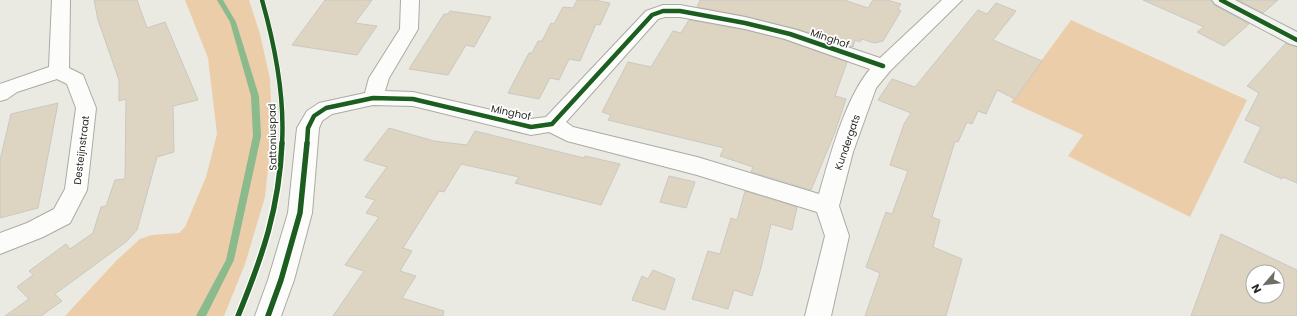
<svg xmlns="http://www.w3.org/2000/svg" width="1297" height="316" font-family="Poppins,sans-serif">
<style>
.green{fill:#ebcdaa}
.lines{fill:none;stroke-linecap:round;stroke-linejoin:round}
.stream{fill:#8bba8d;fill-rule:evenodd}
.building{fill:#ddd5c1;stroke:#cac8c2;fill-rule:evenodd}
.street-casing{stroke:#ababa5;stroke-width:2}
.secondary-casing{stroke:#ababa5;stroke-width:2}
.street{fill:#fcfcfb;fill-rule:evenodd}
.secondary{fill:#f2f3ee;fill-rule:evenodd}
.cycleway-far1-casing{stroke:#fff;stroke-width:6}
.cycleway-casing{stroke:#fff;stroke-width:8}
.cycleway-far1{stroke:#1b5e20;stroke-width:4.5}
.cycleway{stroke:#1b5e20;stroke-width:5.5}
.labels{text-anchor:middle;stroke-width:3.5;stroke-linejoin:round;paint-order:stroke}
.street-label{font-size:10px;fill:#2b2b25;stroke:#fff}
</style>
<rect width="100%" height="100%" fill="#eaeae2"/>
<g class="green">
<path d="M185,0H249L260,34L270,79L272,130L265,197L245,264L224,316H65L117,260L140,239L152,235L179,233L185,227L206,177L217,134L208,58Z"/>
<path d="M1071,20L1247,100L1190,217L1068,156L1083,135L1011,102Z"/>
</g>
<g class="lines">
<path class="stream" d="M217,0H223L236,22L259,96L261,136L234,260L206,316H196L226,260L253,136L251,96L230,22Z"/>
</g>
<g class="building">
<path d="M94,0H137L147,28L165,22L198,100L173,106L174,152L157,157L137,230L126,242L55,294L62,301L41,316H5L29,299L17,287L33,275L29,271L66,244L70,249L93,233L101,207L106,206L115,180L125,179L126,99L119,101V80L98,20Z"/>
<path d="M325,0H372L355,23L377,26L357,55L292,45Z"/>
<path d="M577,0H594L610,3L600,25L596,24L580,61L569,59L559,80L550,78L539,99L508,93L529,53H532L538,41H542L551,23L554,24L563,7L573,8Z"/>
<path d="M700,0H844L868,8L873,0H887L901,4L898,9L901,11L883,41L874,43L862,39L860,42L855,40L853,47L797,29L745,16L697,7Z"/>
<path d="M1143,0H1211L1214,5L1249,24L1224,46L1197,32L1204,27Z"/>
<path d="M1238,0H1278L1263,13Z"/>
<path d="M996,3L1016,11L993,40L1042,61L1015,99L997,90L986,114L978,111L972,124L967,122L958,142L955,141L932,217L940,220L933,247L962,259L946,316H865L880,273L866,267L886,212L892,214L908,171L890,165L904,124L911,113L878,100L892,79L915,87L978,10L987,14Z"/>
<path d="M450,11L491,17L474,47L466,45L448,75L409,69L444,14H448Z"/>
<path d="M689,20L745,30L785,40L847,62L835,96L846,99L835,132L811,190L751,172L753,167L720,156L724,148L608,120L611,115L602,112L628,62L651,67L673,31L681,33Z"/>
<path d="M1286,43L1297,47V183L1283,177L1282,179L1244,162L1261,127L1245,120L1259,93L1247,86Z"/>
<path d="M58,103L38,208L0,218V160L11,114Z"/>
<path d="M389,128L434,141L467,145L475,131L584,158L585,156L620,164L601,205L515,183L519,177L461,164L444,192L439,191L403,248L412,251L400,271L416,276L402,298L444,311L443,316H333L364,271L345,265L379,217L366,213L375,200L365,197L387,167L364,160Z"/>
<path d="M669,176L695,182L686,208L660,202Z"/>
<path d="M745,191L797,207L792,230L771,224L761,268L752,296L734,290L728,309L692,299L708,251L720,254L731,218L737,220Z"/>
<path d="M1221,234L1297,270V316H1191ZM1253,272H1277V296H1253Z"/>
<path d="M653,270L675,279L665,310L632,300L642,276L648,279Z"/>
</g>
<g class="lines">
<g class="street-casing">
<g id="street">
<path d="M52,0H70L69,68L83,75L96,108L87,190L70,223L43,237L0,254V233L27,223L54,209L65,189L76,108L67,84L57,79L17,92L7,99L0,101V84L49,67Z"/>
<path d="M401,0H419L418,29L389,78L385,91L413,92L531,119L546,117L646,11L663,5H680L745,17L797,30L880,58L942,0H962L890,71L876,88L853,152L839,206L849,236L831,316H805L825,236L817,212L697,175L567,141L549,132L531,135L413,106L373,105L332,114L322,121L319,128L312,213L294,280L281,316H255L268,280L288,213L297,128L307,111L319,103L365,93L369,78L400,29ZM665,17H680L745,29L785,39L870,69C845,99 830,156 819,194L697,157L573,127L566,122L658,19Z"/>
</g>
</g>
<g class="secondary-casing">
<path id="secondary" d="M1212,0H1235L1297,32V46L1290,44L1215,4Z"/>
</g>
<use href="#street" class="street"/>
<use href="#secondary" class="secondary"/>
<g class="cycleway-far1-casing">
<g id="cycleway-far1">
<path d="M262,0C275,46 285,95 282,144"/>
<path d="M1221,0L1297,40"/>
<path d="M307,144L308,128L314,116L326,108L373,98L413,99L531,127L552,124L652,15L663,11H680L745,23L790,34L883,66"/>
</g>
</g>
<g class="cycleway-casing">
<g id="cycleway">
<path d="M238,316C263,255 279,209 282,143"/>
<path d="M268,316L281,280L300,213L307,143"/>
</g>
</g>
<use href="#cycleway-far1" class="cycleway-far1"/>
<use href="#cycleway" class="cycleway"/>
</g>
<g class="labels">
<g class="street-label">
<text transform="translate(830 38) rotate(19)" y="4">Minghof</text>
<text transform="translate(511 112) rotate(12)" y="4">Minghof</text>
<text transform="translate(272 137) rotate(-91)" y="4">Sattoniuspad</text>
<text transform="translate(847 142) rotate(-71)" y="4">Kundergats</text>
<text transform="translate(81 150) rotate(-83)" y="4">Desteijnstraat</text>
</g>
</g>
<g transform="translate(1265 284) rotate(242)"><circle r="19" fill="#ffffff" stroke="#aaaaa8"/>
<path d="M0-3L7 15L0 10L-7 15Z" fill="#6e6e67"/>
<text y="-6" font-size="11" font-weight="bold" text-anchor="middle" fill="#2b2b25">N</text>
</g>
</svg>
